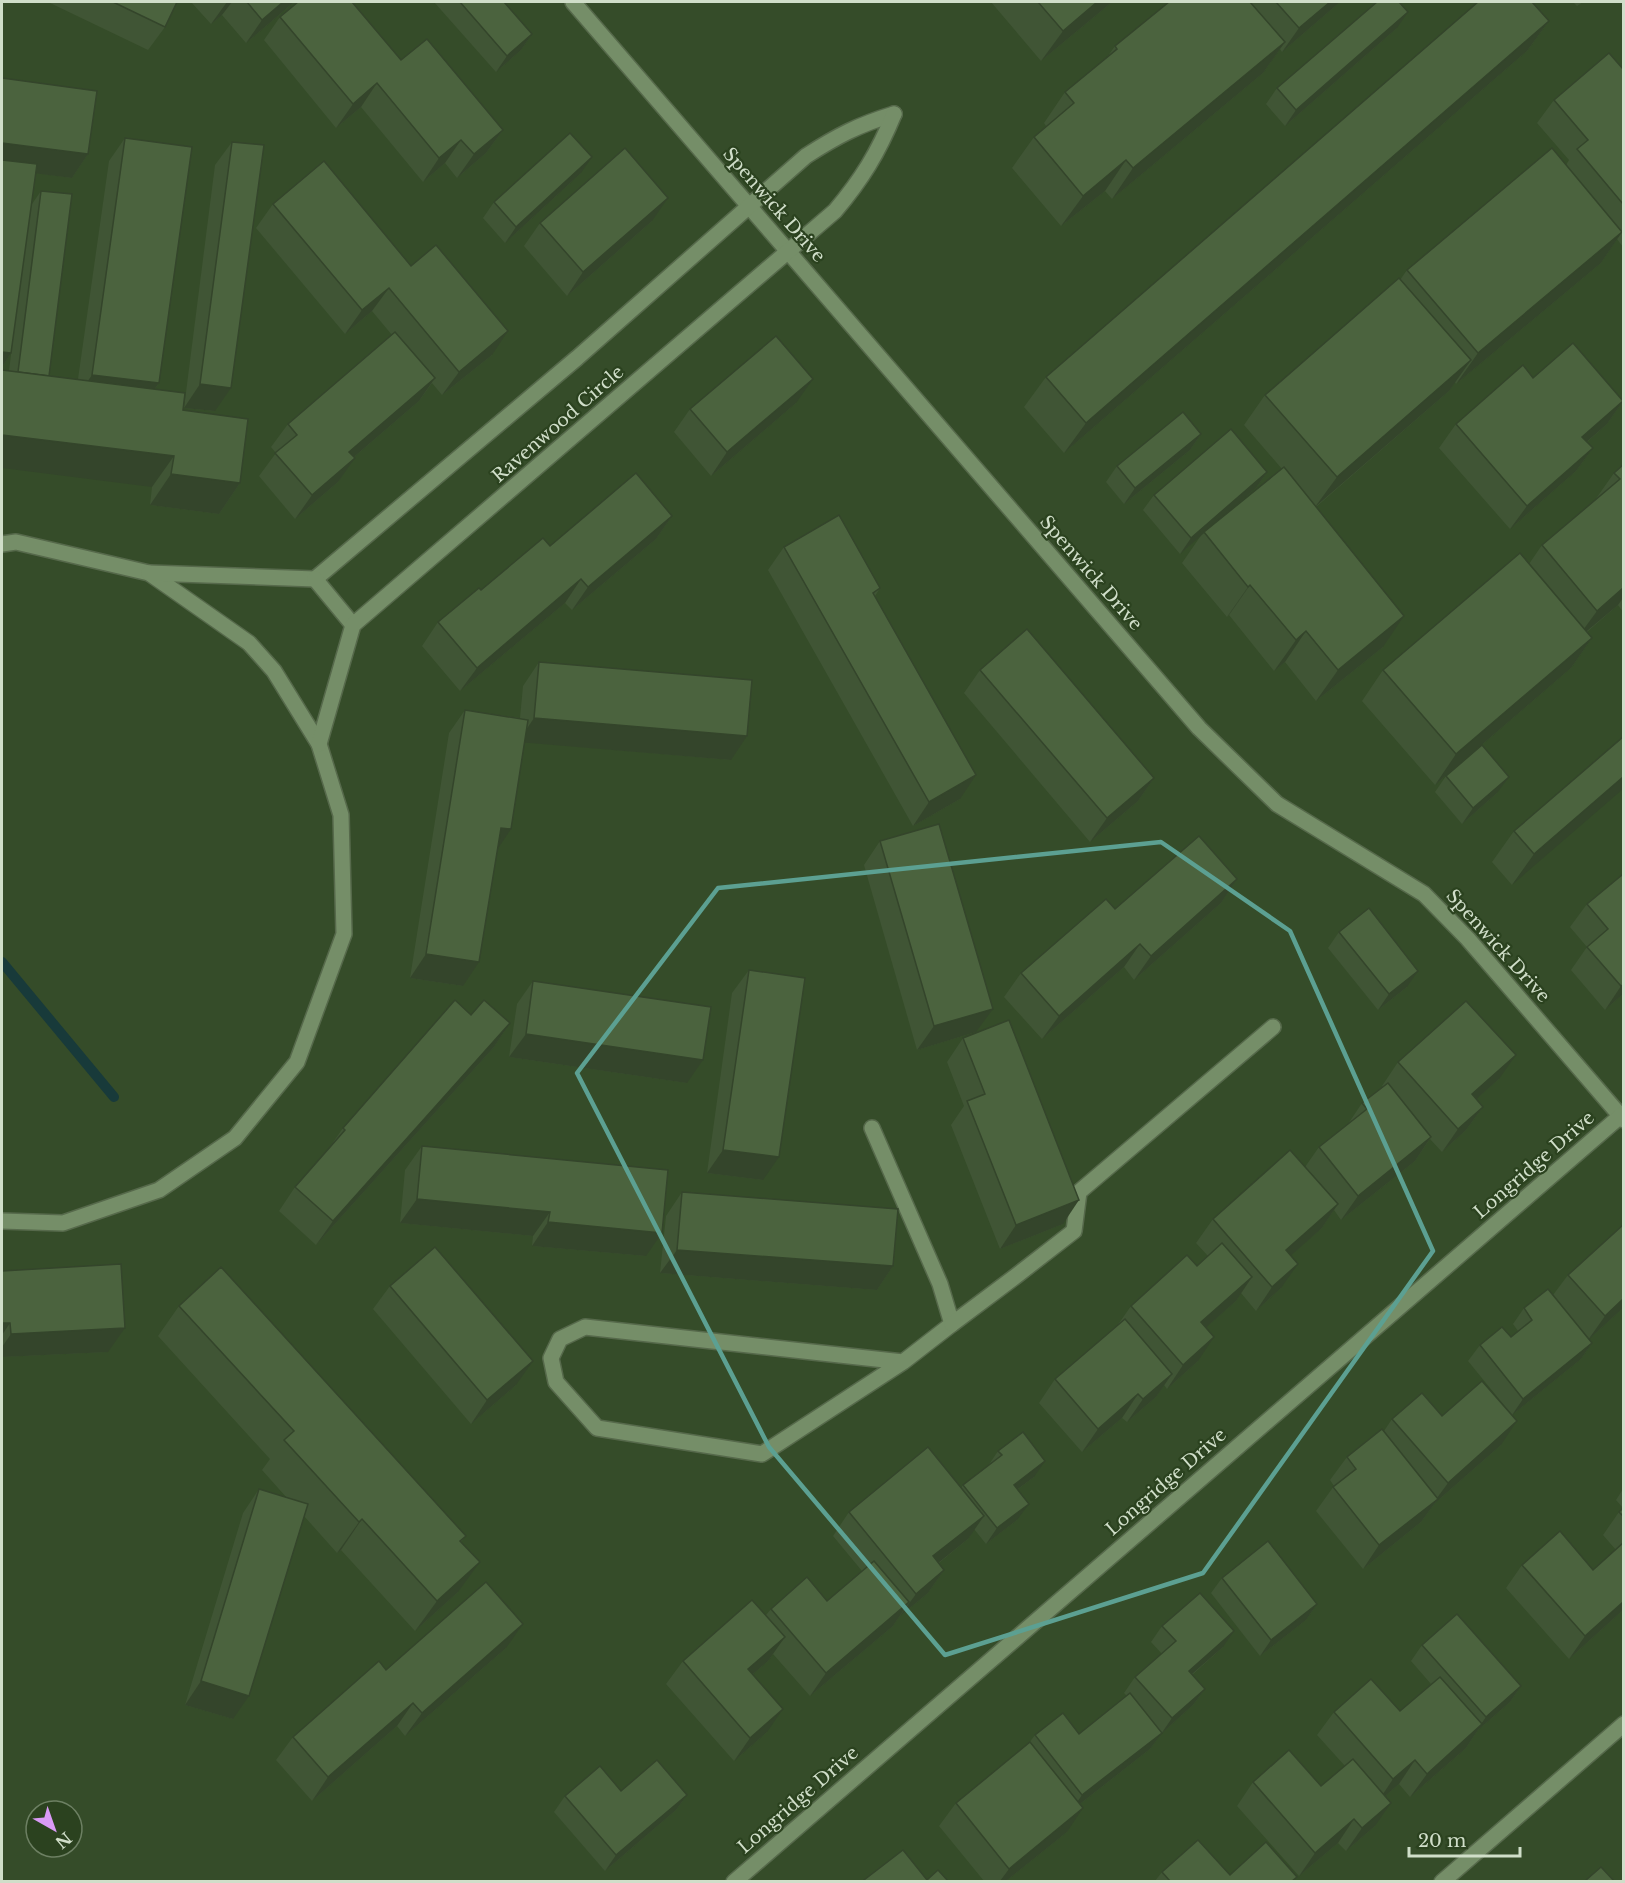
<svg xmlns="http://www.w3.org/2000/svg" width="1625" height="1883" font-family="'Libre Baskerville',serif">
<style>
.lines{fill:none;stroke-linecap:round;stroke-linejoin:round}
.stream{stroke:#183a3a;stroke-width:10}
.minor-casing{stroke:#56694b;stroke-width:18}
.minor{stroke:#758e68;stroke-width:15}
.wall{fill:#405535}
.shaded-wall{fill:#34452b}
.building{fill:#4b633e;stroke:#34452b;stroke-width:1.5}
.marked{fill:none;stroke:#5ca092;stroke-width:4.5;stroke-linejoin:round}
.labels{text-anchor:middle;stroke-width:4.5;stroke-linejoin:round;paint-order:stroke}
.street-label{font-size:18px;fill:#d0dec9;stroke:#2b421f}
</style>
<rect width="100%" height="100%" fill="#354c29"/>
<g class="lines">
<path class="stream" d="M2,962L114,1097"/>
<g class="minor-casing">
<g id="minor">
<path d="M573,2L1199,728L1277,804L1424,894L1468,939L1624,1120"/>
<path d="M2,544L16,542L149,573L249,643L274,671L319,744L341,815L344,934L297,1062L235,1138L159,1190L63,1223L2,1221"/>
<path d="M149,573L315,579L577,358L806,156C837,136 858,125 894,114"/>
<path d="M315,579L353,625"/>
<path d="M319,744L353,625L835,211C862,179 878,153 894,114"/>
<path d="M872,1128L940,1284L952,1324L903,1362L585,1327L560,1339L551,1358L556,1382L597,1428L762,1454L903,1362"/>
<path d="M952,1324L1016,1276L1074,1231L1079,1192L1273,1027"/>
<path d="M734,1882L1624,1113"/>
<path d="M1442,1882L1624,1724"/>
</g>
</g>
<use href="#minor" class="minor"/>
</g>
<g class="wall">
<path d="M48,2H177L165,27L148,50Z"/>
<path d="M191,2H294L246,43L222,15L211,24Z"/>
<path d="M434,2H504L532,34L521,50L496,72Z"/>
<path d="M991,2H1112L1041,61Z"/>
<path d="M1169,2H1340L1282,52L1280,49L1263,73L1112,199L1105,191L1061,226L1012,168L1034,137L1046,126L1044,123L1065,92L1108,56L1115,46Z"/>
<path d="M1573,2H1583L1577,6Z"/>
<path d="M280,17L401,60L503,130L486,153L457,178L445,163L423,182L361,107L336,128L264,40Z"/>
<path d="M1549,21L1527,51L1064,453L1024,407L1046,377Z"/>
<path d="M1397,28L1285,126L1266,104L1277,88Z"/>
<path d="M1623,69V247L1617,239L1601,263L1456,384L1455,382L1449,391L1316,507L1383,647L1316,701L1285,662L1274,671L1229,615L1227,617L1182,563L1202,534L1180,554L1143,510L1154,495L1267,472L1256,488L1222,517L1282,469L1244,425L1265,395L1400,280L1407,270L1566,165L1569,160L1537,123L1554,100Z"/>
<path d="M2,78L88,154L72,178L36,173L32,204L41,191L49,376L78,379L109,161L125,138L159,383L155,389L183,410L240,483L219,514L150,505L152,487L9,371L14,330L11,353L2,367Z"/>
<path d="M232,142L215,411L184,408L215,165Z"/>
<path d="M581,173L505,243L483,218L494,202Z"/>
<path d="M273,204L411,266L492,355L442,395L432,383L419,401L354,457L338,482L295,519L259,476L276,453L271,447L288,424L392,335L372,311L345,334L256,228Z"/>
<path d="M652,221L567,296L524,246L540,223Z"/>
<path d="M1533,378L1623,401L1607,424L1587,442L1593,448L1576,471L1510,529L1439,448L1456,424Z"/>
<path d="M796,403L711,476L674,432L690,409Z"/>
<path d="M1201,434L1190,450L1124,504L1106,482L1117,466Z"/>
<path d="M1623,465V612L1618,605L1587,632L1592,638L1571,668L1435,785L1362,701L1383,670L1529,564L1542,545L1595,500L1614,473Z"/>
<path d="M672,516L656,539L572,610L565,603L460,691L422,646L438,622L481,590L550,546Z"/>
<path d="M784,547L880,588L875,596L960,799L913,826L768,570Z"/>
<path d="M539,662L731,760L525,742L463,986L410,978L449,733L465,710L520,718L523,686Z"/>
<path d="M980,670L1154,778L1138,801L1090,842L964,693Z"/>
<path d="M1623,737L1512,885L1492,862L1514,831Z"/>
<path d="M1446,776L1497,793L1462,824L1435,792Z"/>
<path d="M880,841L976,1032L917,1050L864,865Z"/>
<path d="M1623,877V994L1605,1010L1571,970L1587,947L1570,927L1587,904Z"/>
<path d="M1237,879L1221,903L1134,980L1124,967L1042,1039L1004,997L1021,973L1115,909Z"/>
<path d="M1339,932L1407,987L1378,1010L1328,948Z"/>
<path d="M749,970L763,1180L707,1173L732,993Z"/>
<path d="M533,981L687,1083L509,1057L517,1004Z"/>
<path d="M471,1015L510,1023L494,1047L316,1245L279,1211L295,1187L327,1151L343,1128Z"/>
<path d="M963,1038L1063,1224L1000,1249L951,1125L964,1106L947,1062Z"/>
<path d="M1398,1062L1499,1079L1476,1099L1483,1107L1466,1130L1442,1152L1430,1139L1415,1161L1341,1220L1334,1210L1322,1228L1290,1255L1281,1288L1256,1311L1241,1293L1236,1301L1206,1327L1198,1361L1167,1389L1164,1385L1156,1397L1127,1422L1122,1418L1082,1452L1039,1403L1055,1379L1117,1326L1131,1306L1197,1266L1208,1256L1196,1243L1213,1219L1305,1167L1319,1147L1348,1124L1362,1103L1383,1087L1382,1086Z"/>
<path d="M422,1146L646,1256L532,1246L533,1236L400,1223L405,1170Z"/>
<path d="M682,1192L893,1266L877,1290L660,1273L666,1216Z"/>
<path d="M2,1271L108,1352L2,1357Z"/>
<path d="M1568,1275L1623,1308L1589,1339L1592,1343L1581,1359L1512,1415L1468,1361L1480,1345L1511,1337L1518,1331L1513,1324L1524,1308L1553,1295Z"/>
<path d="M390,1286L516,1385L471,1424L373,1309Z"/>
<path d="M179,1306L466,1536L461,1542L458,1592L415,1631L341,1550L337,1553L304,1516L233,1719L185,1705L243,1513L259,1489L287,1498L262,1470L270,1459L158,1336Z"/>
<path d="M1442,1416L1501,1445L1435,1503L1421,1522L1363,1569L1316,1511L1334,1486L1330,1480L1347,1457L1384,1431L1392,1419Z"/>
<path d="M998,1451L1034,1477L1017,1490V1520L986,1544L974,1529L968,1539L939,1563L944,1570L928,1593L899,1617L893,1626L810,1696L773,1654L768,1661L753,1674L767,1732L734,1761L666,1684L683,1661L766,1615L771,1609L827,1601L862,1571L833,1536L849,1512L961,1488L963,1485L988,1466Z"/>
<path d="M1623,1489V1610L1569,1659L1506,1588L1522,1565L1593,1570L1616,1550L1603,1535L1619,1512L1623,1508L1616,1500Z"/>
<path d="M1222,1578L1317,1604L1306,1620L1260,1656L1211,1593Z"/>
<path d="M1162,1626L1223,1647L1192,1675L1205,1689L1193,1705L1161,1734L1150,1749L1080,1804L1067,1832L1006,1881H984L939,1826L956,1803L1029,1743L1035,1735L1079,1734L1127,1696L1124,1693L1135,1677L1162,1654L1151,1642Z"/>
<path d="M1422,1645L1521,1686L1510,1702L1478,1730L1466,1748L1410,1797L1399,1784L1385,1796L1375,1826L1346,1851L1338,1843L1299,1876L1237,1806L1253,1782L1321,1786L1345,1766L1317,1735L1334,1712L1400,1711L1431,1684L1411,1661Z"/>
<path d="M506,1648L405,1736L397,1726L312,1801L276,1760L293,1737L386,1670Z"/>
<path d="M621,1791L687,1795L676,1810L605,1871L554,1812L565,1796Z"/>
<path d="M1162,1872L1230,1875L1294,1881H1155Z"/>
</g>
<g class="shaded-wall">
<path d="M227,2H232L222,15L211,24Z"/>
<path d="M283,2H294L246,43L262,20Z"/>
<path d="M1097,2H1112L1041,61L1063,31Z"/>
<path d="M1330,2H1340L1282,52L1299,28Z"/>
<path d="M1408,12L1397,28L1285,126L1296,110Z"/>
<path d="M1549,21L1527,51L1064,453L1086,423Z"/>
<path d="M532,34L521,50L496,72L507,56Z"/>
<path d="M1285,42L1263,73L1112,199L1133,168Z"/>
<path d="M377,83L361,107L336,128L353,104Z"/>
<path d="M503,130L486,153L457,178L474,154Z"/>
<path d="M461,140L445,163L423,182L439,158Z"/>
<path d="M2,143L88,154L72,178L2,169Z"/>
<path d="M592,157L581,173L505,243L516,227Z"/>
<path d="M1126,160L1105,191L1061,226L1083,196Z"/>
<path d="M668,198L652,221L567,296L583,272Z"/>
<path d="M1622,232L1601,263L1456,384L1478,353Z"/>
<path d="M389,288L372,311L345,334L362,310Z"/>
<path d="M508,331L492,355L442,395L459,372Z"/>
<path d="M2,352L11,353L2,367Z"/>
<path d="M1471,360L1449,391L1315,507L1337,477Z"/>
<path d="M92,375L159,383L142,407L76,398Z"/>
<path d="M435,378L419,401L333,475L349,452Z"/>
<path d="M813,379L796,403L711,476L727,452Z"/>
<path d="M200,384L231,388L215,411L184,408Z"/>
<path d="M1623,401L1607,424L1566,460L1582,437Z"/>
<path d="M1201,434L1190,450L1124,504L1135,488Z"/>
<path d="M2,435L174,456L152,487L2,468Z"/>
<path d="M1593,448L1576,471L1510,529L1527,506Z"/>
<path d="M355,458L338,482L295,519L312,495Z"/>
<path d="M1267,472L1256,488L1180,554L1191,538Z"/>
<path d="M171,474L240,483L219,514L150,505Z"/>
<path d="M672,516L656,539L572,610L588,587Z"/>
<path d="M581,579L565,603L460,691L477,668Z"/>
<path d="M1250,585L1229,615L1227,617L1248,587Z"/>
<path d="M1623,588V598L1618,605L1575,641L1597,611Z"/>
<path d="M1404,616L1383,647L1316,701L1338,670Z"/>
<path d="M1306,631L1285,662L1274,671L1296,640Z"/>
<path d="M1592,638L1571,668L1435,785L1456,754Z"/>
<path d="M534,718L747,736L731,760L518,742Z"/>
<path d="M976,775L960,799L913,826L929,802Z"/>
<path d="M1509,777L1497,793L1462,824L1473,808Z"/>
<path d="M1623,777V789L1512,885L1534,854Z"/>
<path d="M1154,778L1138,801L1090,842L1107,818Z"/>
<path d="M501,828L511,829L495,853Z"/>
<path d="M1237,879L1221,903L1134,980L1151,956Z"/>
<path d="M1140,944L1124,967L1042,1039L1059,1016Z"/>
<path d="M426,954L479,962L463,986L410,978Z"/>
<path d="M1418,971L1407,987L1378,1010L1389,994Z"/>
<path d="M1623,985V994L1605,1010L1621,986Z"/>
<path d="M993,1009L976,1032L917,1050L934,1026Z"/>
<path d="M510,1023L494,1047L316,1245L333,1221Z"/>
<path d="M526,1034L703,1060L687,1083L509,1057Z"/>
<path d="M1516,1055L1499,1079L1455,1118L1472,1094Z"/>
<path d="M1483,1107L1466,1130L1442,1152L1458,1129Z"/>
<path d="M1431,1137L1415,1161L1341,1220L1358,1196Z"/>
<path d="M723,1150L779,1157L763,1180L707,1173Z"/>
<path d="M417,1199L550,1212L533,1236L400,1223Z"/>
<path d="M1079,1200L1063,1224L1000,1249L1016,1225Z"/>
<path d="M1338,1204L1322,1228L1270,1274L1286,1250Z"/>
<path d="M548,1222L662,1233L646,1256L532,1246Z"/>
<path d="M677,1250L893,1266L877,1290L660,1273Z"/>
<path d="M1298,1264L1281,1288L1256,1311L1272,1287Z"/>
<path d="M1252,1277L1236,1301L1185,1346L1201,1322Z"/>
<path d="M1623,1299V1308L1588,1340L1605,1316Z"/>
<path d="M2,1323H10L2,1335Z"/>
<path d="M125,1328L108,1352L2,1357V1347L11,1334Z"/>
<path d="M1214,1337L1198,1361L1167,1389L1183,1365Z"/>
<path d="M1592,1343L1581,1359L1512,1415L1523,1399Z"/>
<path d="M533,1361L516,1385L471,1424L487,1400Z"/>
<path d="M1172,1374L1156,1397L1127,1422L1143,1399Z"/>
<path d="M1138,1394L1122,1418L1082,1452L1098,1429Z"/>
<path d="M1517,1421L1501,1445L1435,1503L1421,1522L1363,1569L1379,1545L1434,1502L1448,1483Z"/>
<path d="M1045,1461L1034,1477L1002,1501L1014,1485Z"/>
<path d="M1029,1504L1017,1520L986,1544L997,1528Z"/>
<path d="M984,1516L968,1539L917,1580L933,1556Z"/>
<path d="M362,1519L341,1550L337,1553L359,1522Z"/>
<path d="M480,1562L458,1592L415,1631L437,1601Z"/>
<path d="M944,1570L928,1593L899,1617L916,1594Z"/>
<path d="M909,1602L893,1626L810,1696L826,1673Z"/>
<path d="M1623,1602V1610L1569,1659L1585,1636Z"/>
<path d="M1317,1604L1306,1620L1260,1656L1271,1640Z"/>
<path d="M523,1624L506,1648L405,1736L422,1713Z"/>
<path d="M1234,1631L1223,1647L1177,1687L1189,1671Z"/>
<path d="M785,1637L768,1661L732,1692L748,1669Z"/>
<path d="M201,1681L249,1696L233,1719L185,1705Z"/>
<path d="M1521,1686L1510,1702L1478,1730L1466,1748L1410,1797L1427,1774L1479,1727L1486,1717Z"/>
<path d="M1205,1689L1193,1705L1161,1734L1172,1718Z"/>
<path d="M413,1703L397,1726L312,1801L328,1777Z"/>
<path d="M783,1709L767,1732L734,1761L750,1738Z"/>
<path d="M1162,1733L1150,1749L1071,1811L1082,1795Z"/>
<path d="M1415,1760L1399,1784L1377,1803L1393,1779Z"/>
<path d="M687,1795L676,1810L605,1871L616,1855Z"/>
<path d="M1391,1803L1375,1826L1346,1851L1362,1828Z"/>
<path d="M1083,1808L1067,1832L1006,1881H1000L1009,1869Z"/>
<path d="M1354,1819L1338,1843L1299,1876L1315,1853Z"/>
</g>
<g class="building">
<path d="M113,2H177L165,27Z"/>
<path d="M247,2H283L262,20Z"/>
<path d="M298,2H352L401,60L427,39L503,130L474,154L461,140L439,158L377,83L353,104L280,17Z"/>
<path d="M460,2H504L532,34L507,56Z"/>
<path d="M1038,2H1097L1063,31Z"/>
<path d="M1169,2H1250L1285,42L1133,168L1126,160L1083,196L1034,137L1074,103L1065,92L1117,49L1115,46Z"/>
<path d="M1276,2H1330L1299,28Z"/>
<path d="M1377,2H1399L1408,12L1296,110L1277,88Z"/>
<path d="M1478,2H1532L1549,21L1086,423L1046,377Z"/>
<path d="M1609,53L1623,69V204L1577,149L1588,140L1554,100Z"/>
<path d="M2,78L97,91L88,154L2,143Z"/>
<path d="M570,133L592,157L516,227L494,202Z"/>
<path d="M125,138L192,147L159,383L92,375Z"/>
<path d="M232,142L264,145L231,388L200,384Z"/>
<path d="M625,148L668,198L583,272L540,223Z"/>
<path d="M1552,148L1622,232L1478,353L1407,270Z"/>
<path d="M2,160L37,164L11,353L2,352Z"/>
<path d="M324,161L411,266L436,245L508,331L459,372L389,288L362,310L273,204Z"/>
<path d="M41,191L72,194L49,376L18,372Z"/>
<path d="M1399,278L1471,360L1337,477L1265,395Z"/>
<path d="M395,332L435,378L349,452L355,458L312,495L275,453L297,435L288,424Z"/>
<path d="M776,336L813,379L727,452L690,409Z"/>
<path d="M1573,343L1623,401L1582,437L1593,448L1527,506L1456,424L1523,365L1533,378Z"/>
<path d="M2,370L185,393L183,410L248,419L240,483L171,474L174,456L2,435Z"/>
<path d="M1183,412L1201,434L1135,488L1117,466Z"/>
<path d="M1231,429L1267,472L1191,538L1154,495Z"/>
<path d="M1623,465V588L1597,611L1542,545L1620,479L1614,473Z"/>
<path d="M1284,467L1404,616L1338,670L1306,631L1296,640L1250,585L1248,587L1204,532Z"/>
<path d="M636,473L672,516L588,587L581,579L477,668L438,622L479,588L481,590L543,538L550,546Z"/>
<path d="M839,515L880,588L873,593L976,775L929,802L784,547Z"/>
<path d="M1520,553L1592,638L1456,754L1383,670Z"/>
<path d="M1027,629L1154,778L1107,818L980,670Z"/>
<path d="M539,662L752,680L747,736L534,718Z"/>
<path d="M465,710L528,720L511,829L501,828L479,962L426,954Z"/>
<path d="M1623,737V777L1534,854L1514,831Z"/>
<path d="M1482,745L1509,777L1473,808L1446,776Z"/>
<path d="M939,824L993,1009L934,1026L880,841Z"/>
<path d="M1199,836L1237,879L1151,956L1140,944L1059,1016L1021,973L1106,899L1115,909Z"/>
<path d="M1622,875L1623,877V985L1621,986L1587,947L1608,929L1587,904Z"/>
<path d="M1369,908L1418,971L1389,994L1339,932Z"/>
<path d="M749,970L805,978L779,1157L723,1150Z"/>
<path d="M533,981L711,1007L703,1060L526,1034Z"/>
<path d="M455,1000L471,1015L484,1000L510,1023L333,1221L295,1187L345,1130L343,1128Z"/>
<path d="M1466,1001L1516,1055L1472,1094L1483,1107L1458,1129L1398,1062Z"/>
<path d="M1009,1020L1079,1200L1016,1225L967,1101L985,1094L963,1038Z"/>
<path d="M1388,1083L1431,1137L1358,1196L1319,1147L1367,1109L1362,1103Z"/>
<path d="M422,1146L668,1170L662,1233L548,1222L550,1212L417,1199Z"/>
<path d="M1290,1150L1338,1204L1286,1250L1298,1264L1272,1287L1213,1219Z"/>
<path d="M682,1192L898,1209L893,1266L677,1250Z"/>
<path d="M1623,1225V1299L1605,1316L1568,1275Z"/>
<path d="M1222,1243L1252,1277L1201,1322L1214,1337L1183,1365L1131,1306L1187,1255L1197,1266Z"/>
<path d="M435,1247L533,1361L487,1400L390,1286Z"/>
<path d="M121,1264L125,1328L11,1334L10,1323H2V1271Z"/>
<path d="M221,1267L466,1536L460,1541L480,1562L437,1601L362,1519L359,1522L284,1440L294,1431L179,1306Z"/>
<path d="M1548,1289L1592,1343L1523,1399L1480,1345L1502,1327L1511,1337L1532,1320L1524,1308Z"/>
<path d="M1125,1319L1172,1374L1143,1399L1138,1394L1098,1429L1055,1379Z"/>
<path d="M1482,1381L1517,1421L1448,1483L1392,1419L1422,1393L1442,1416Z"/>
<path d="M1382,1429L1438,1499L1379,1545L1333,1487L1356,1469L1347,1457Z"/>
<path d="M1023,1432L1045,1461L1014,1485L1029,1504L997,1528L963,1485L1002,1455L998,1451Z"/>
<path d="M928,1447L984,1516L933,1556L944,1570L916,1594L849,1512Z"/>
<path d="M259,1489L308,1504L249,1696L201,1681Z"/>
<path d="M1623,1508V1516L1619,1512Z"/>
<path d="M1560,1531L1593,1570L1623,1543V1602L1585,1636L1522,1565Z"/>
<path d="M1268,1541L1317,1604L1271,1640L1222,1578Z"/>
<path d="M874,1561L909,1602L826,1673L771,1609L807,1577L827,1601Z"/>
<path d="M486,1582L523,1624L422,1713L413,1703L328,1777L293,1737L379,1661L386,1670Z"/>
<path d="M1200,1593L1234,1631L1189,1671L1205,1689L1172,1718L1135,1677L1176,1641L1162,1626Z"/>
<path d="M752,1600L785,1637L748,1669L783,1709L750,1738L683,1661Z"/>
<path d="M1457,1614L1521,1686L1486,1717L1422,1645Z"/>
<path d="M1440,1677L1482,1724L1427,1774L1415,1760L1393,1779L1334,1712L1371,1679L1400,1711Z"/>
<path d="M1130,1693L1162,1733L1082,1795L1035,1735L1063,1713L1079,1734Z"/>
<path d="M1030,1742L1083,1808L1009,1869L956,1803Z"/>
<path d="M1289,1750L1321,1786L1353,1759L1391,1803L1362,1828L1354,1819L1315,1853L1253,1782Z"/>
<path d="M657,1760L687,1795L616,1855L565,1796L600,1766L621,1791Z"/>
<path d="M1198,1840L1230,1875L1266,1842L1297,1877L1292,1881H1170L1162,1872Z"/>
<path d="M903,1850L927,1880L938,1870L948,1881H865L864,1880Z"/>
<path d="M1601,1867L1614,1881H1585Z"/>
</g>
<path class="marked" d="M1161,842L1290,931L1433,1251L1203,1573L945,1655L769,1447L577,1073L718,888Z"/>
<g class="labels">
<g class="street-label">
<text transform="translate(774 205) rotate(49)" y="6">Spenwick Drive</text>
<text transform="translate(558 424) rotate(-41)" y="6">Ravenwood Circle</text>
<text transform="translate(1091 573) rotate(49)" y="6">Spenwick Drive</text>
<text transform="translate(1498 946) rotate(48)" y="6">Spenwick Drive</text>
<text transform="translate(1534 1165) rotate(-41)" y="6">Longridge Drive</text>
<text transform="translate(1166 1482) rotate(-41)" y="6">Longridge Drive</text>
<text transform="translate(798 1800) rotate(-41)" y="6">Longridge Drive</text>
</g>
</g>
<rect width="1625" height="1883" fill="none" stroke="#d0dec9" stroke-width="6"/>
<g transform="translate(54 1829) rotate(140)"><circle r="28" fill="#2b421f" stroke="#6d8063" stroke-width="1.5"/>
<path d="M0-4.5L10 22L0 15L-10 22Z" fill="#da9af6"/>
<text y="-9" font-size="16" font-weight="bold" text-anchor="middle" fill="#d0dec9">N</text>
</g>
<path d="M1409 1847v9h111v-9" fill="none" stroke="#d0dec9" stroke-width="3"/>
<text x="1418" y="1847" font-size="18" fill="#d0dec9" stroke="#2b421f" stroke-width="4.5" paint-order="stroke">20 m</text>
</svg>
